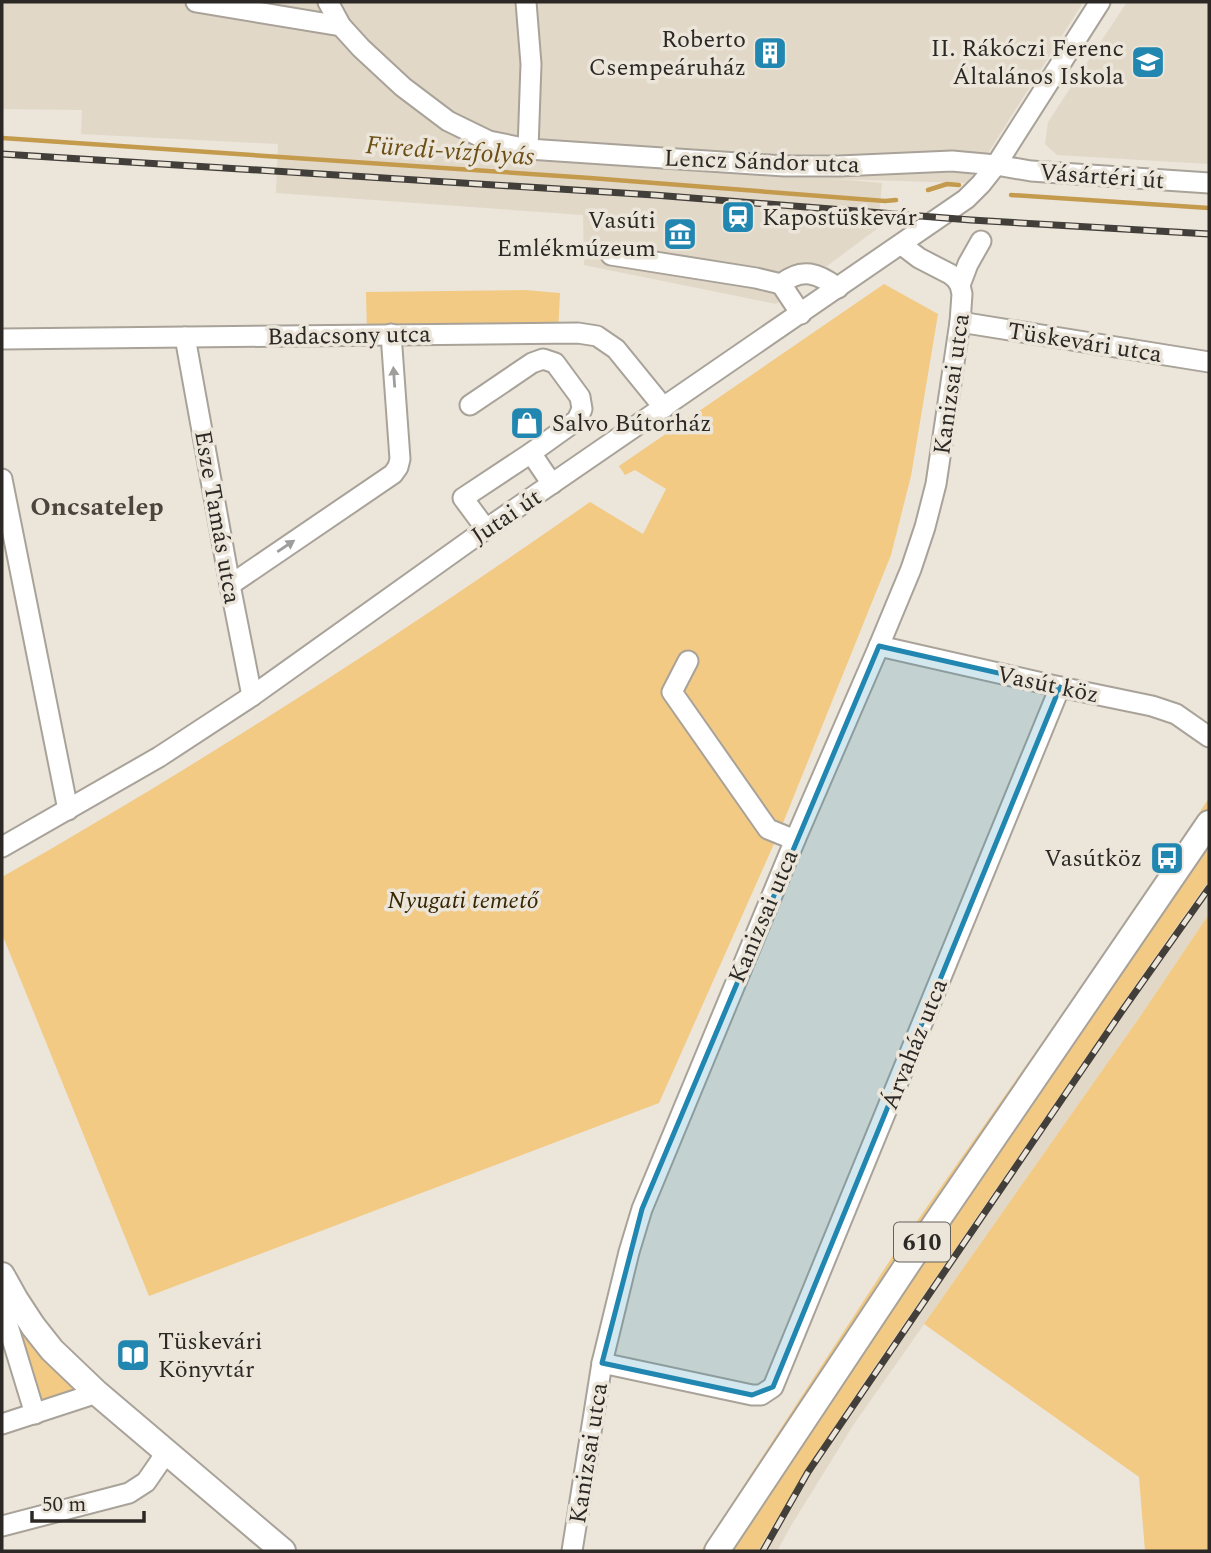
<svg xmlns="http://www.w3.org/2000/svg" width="1211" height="1553" font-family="Spectral,serif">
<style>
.built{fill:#e2d8c8}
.green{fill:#f3ca84}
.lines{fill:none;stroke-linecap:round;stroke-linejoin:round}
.stream{stroke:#c49a4d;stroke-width:4.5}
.minor-casing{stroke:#a8a299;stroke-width:23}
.major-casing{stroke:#a8a299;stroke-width:28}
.minor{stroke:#fff;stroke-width:19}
.major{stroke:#fff;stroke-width:24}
.rail-casing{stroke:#423e3a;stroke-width:7}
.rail{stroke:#ebe5da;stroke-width:4.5;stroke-dasharray:13;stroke-linecap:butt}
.oneway{fill:#a09e9d}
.marked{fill:#2187b0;fill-opacity:0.2;stroke:#2187b0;stroke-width:5;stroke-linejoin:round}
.labels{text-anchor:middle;stroke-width:7;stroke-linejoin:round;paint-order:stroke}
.shield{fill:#ebe5da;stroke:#65615b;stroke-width:2}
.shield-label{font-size:23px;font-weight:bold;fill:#2b2825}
.poi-label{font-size:24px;fill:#2b2825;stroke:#ebe5da;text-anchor:end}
.street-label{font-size:24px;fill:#2b2825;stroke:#ebe5da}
.park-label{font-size:24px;font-style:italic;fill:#372603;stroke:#ebe5da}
.water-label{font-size:26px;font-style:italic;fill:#6c4f14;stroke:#ebe5da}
.neighbourhood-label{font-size:26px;font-weight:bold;fill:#4a453d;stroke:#ebe5da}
</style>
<rect width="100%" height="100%" fill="#ebe5da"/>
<g class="built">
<path d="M2,2H1078L1082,4L978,169L966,183L836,179L882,183L878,228L776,304L584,265L583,215L276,193L278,144L81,134L82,110L2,109Z"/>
<path d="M1127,2H1209V164L1057,155L1045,144L1048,122Z"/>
<path d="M1209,881V914L1139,1018L854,1424L792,1524L777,1551H758L813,1459L865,1381L1139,980Z"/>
</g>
<g class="green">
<path d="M884,284L938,314L911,476L891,555L781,828L659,1103L149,1296L2,934V877C204,762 400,635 590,502L643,534L666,489L635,470L625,475L619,466Z"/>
<path d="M525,290L560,293L558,333L367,334L366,292Z"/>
<path d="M1209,798V881L1139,980L865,1381L813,1459L758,1551H701L896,1251L1121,930Z"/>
<path d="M1209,914V1551H1145L1139,1477L924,1324L1139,1018Z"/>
<path d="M6,1304L87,1395L37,1409Z"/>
</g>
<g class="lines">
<g class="stream">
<path d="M2,138L590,178L885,201L896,200"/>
<path d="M928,190L947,184L959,185"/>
<path d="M1011,195L1209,208"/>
</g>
<g class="minor-casing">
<g id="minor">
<path d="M196,2L341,26"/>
<path d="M328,2L341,26L361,48L403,87L448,121L489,141L528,149L784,166H839L952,161L996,165L1031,171L1209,183"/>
<path d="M526,2L531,64L528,149"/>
<path d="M611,255L756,278L781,284"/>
<path d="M960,285L968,264L981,241"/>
<path d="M801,314L781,284C802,267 818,273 838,288"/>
<path d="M960,322L1209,362"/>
<path d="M185,337L230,585L252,696"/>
<path d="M2,339L578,333L597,336L616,349L664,408"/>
<path d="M470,405L532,363L543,359L555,363L580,397L582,409L577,420L531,453"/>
<path d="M2,479L68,810"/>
<path d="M486,529L463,498L531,453L552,484"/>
<path d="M230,585L393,474L398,467L400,459L391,334"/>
<path d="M879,646L1060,687L1152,706L1176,714L1209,737"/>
<path d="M688,661L672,692L768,829L795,840"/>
<path d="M2,847L159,757L252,696L486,529L966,199L981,184L996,165L1100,2"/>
<path d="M2,1306L35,1414"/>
<path d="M602,1363L752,1395H761L773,1387L1060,687"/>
<path d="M2,1424L97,1393"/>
<path d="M2,1526L129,1493L146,1482L166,1453"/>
<path d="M572,1551L602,1363L629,1252L642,1209L795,840L879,646L911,569L925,527L936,484L960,322L962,294L960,285L956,279L950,274L919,258L902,245"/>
</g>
</g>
<g class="major-casing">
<g id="major">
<path d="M2,1275L16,1300L33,1326L52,1350L97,1393L283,1551"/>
<path d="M717,1551L911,1259L1209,823"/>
</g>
</g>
<use href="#minor" class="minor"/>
<use href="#major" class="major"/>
<g class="rail-casing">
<g id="rail">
<path d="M2,154L654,195L971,220L1209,234"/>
<path d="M763,1551L808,1472L1122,1011L1209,888"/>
</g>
</g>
<use href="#rail" class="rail"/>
</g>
<defs><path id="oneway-solid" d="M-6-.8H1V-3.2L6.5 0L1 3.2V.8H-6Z" transform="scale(1.75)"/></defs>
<g class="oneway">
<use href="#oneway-solid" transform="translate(394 377) rotate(-94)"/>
<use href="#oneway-solid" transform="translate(286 546) rotate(-34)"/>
</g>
<path class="marked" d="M879,646L1060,687L773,1387L752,1395L602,1363L642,1209Z"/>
<defs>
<g id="building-square" transform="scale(1.75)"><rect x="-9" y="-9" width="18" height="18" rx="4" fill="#2187b0" stroke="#ebe5da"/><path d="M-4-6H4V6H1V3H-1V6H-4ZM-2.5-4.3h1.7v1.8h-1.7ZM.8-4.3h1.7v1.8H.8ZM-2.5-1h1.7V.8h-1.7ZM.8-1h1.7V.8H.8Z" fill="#fff"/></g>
<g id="school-square" transform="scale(1.75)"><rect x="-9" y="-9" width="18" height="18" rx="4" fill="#2187b0" stroke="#ebe5da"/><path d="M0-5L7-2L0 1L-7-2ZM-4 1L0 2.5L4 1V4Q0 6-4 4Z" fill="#fff"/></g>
<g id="station-square" transform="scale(1.75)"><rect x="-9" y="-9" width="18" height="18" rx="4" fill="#2187b0" stroke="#ebe5da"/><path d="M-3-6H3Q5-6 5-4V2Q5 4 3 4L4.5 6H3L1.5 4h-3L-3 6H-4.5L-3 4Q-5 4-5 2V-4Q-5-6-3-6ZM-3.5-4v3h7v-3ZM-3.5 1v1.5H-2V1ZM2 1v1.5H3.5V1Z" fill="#fff"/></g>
<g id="museum-square" transform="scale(1.75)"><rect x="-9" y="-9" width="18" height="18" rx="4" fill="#2187b0" stroke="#ebe5da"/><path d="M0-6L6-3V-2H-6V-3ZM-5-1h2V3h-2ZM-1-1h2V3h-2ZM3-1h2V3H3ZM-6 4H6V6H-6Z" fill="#fff"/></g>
<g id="shop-square" transform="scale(1.75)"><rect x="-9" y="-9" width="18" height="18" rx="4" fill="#2187b0" stroke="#ebe5da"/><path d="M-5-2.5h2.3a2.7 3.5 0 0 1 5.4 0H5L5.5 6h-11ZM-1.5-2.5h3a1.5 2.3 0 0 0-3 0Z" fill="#fff"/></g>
<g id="bus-square" transform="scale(1.75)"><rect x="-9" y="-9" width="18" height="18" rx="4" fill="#2187b0" stroke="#ebe5da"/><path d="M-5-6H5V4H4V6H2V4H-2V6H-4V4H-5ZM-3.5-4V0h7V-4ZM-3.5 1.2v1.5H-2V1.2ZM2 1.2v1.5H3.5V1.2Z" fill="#fff"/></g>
<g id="library-square" transform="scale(1.75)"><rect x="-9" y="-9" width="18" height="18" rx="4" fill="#2187b0" stroke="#ebe5da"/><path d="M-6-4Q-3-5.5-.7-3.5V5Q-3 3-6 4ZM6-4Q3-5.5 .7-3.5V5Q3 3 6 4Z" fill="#fff"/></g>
</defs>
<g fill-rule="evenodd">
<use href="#building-square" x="770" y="53"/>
<use href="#school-square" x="1148" y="62"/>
<use href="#station-square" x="738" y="217"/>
<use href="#museum-square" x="680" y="234"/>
<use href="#shop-square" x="527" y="423"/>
<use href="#bus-square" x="1167" y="858"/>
<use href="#library-square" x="133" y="1355"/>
</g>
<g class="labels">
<rect class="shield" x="894" y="1222.5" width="56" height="39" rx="5"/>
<g class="shield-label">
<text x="922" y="1250">610</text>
</g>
<g class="poi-label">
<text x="746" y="47">Roberto<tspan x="746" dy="28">Csempeáruház</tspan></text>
<text x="1124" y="56">II. Rákóczi Ferenc<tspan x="1124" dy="28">Általános Iskola</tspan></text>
<text x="762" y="225" text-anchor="start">Kapostüskevár</text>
<text x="656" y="228">Vasúti<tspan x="656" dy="28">Emlékmúzeum</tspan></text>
<text x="552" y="431" text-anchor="start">Salvo Bútorház</text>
<text x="1142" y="866">Vasútköz</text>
<text x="158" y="1349" text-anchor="start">Tüskevári<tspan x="158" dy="28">Könyvtár</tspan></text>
</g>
<g class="street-label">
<text transform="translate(762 161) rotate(2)" y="8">Lencz Sándor utca</text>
<text transform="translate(1102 176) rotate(4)" y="8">Vásártéri út</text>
<text transform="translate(349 335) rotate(-1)" y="8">Badacsony utca</text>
<text transform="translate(1085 342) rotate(9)" y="8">Tüskevári utca</text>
<text transform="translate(951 384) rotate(-82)" y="8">Kanizsai utca</text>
<text transform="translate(506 516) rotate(-34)" y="8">Jutai út</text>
<text transform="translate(218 517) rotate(80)" y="8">Esze Tamás utca</text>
<text transform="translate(1048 684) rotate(12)" y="8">Vasút köz</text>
<text transform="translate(763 916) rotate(-67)" y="8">Kanizsai utca</text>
<text transform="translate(914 1044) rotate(-68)" y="8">Árvaház utca</text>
<text transform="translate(588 1453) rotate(-81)" y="8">Kanizsai utca</text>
</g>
<g class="park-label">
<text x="463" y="908">Nyugati temető</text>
</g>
<g class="water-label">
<text transform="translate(450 150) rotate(4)" y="9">Füredi-vízfolyás</text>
</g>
<g class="neighbourhood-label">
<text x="97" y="515">Oncsatelep</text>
</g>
</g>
<rect width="1211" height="1553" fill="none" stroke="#2b2825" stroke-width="7"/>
<path d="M32 1511v10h112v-10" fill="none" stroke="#2b2825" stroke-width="3.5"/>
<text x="42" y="1511" font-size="21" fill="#2b2825" stroke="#ebe5da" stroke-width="5" paint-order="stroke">50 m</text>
</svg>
